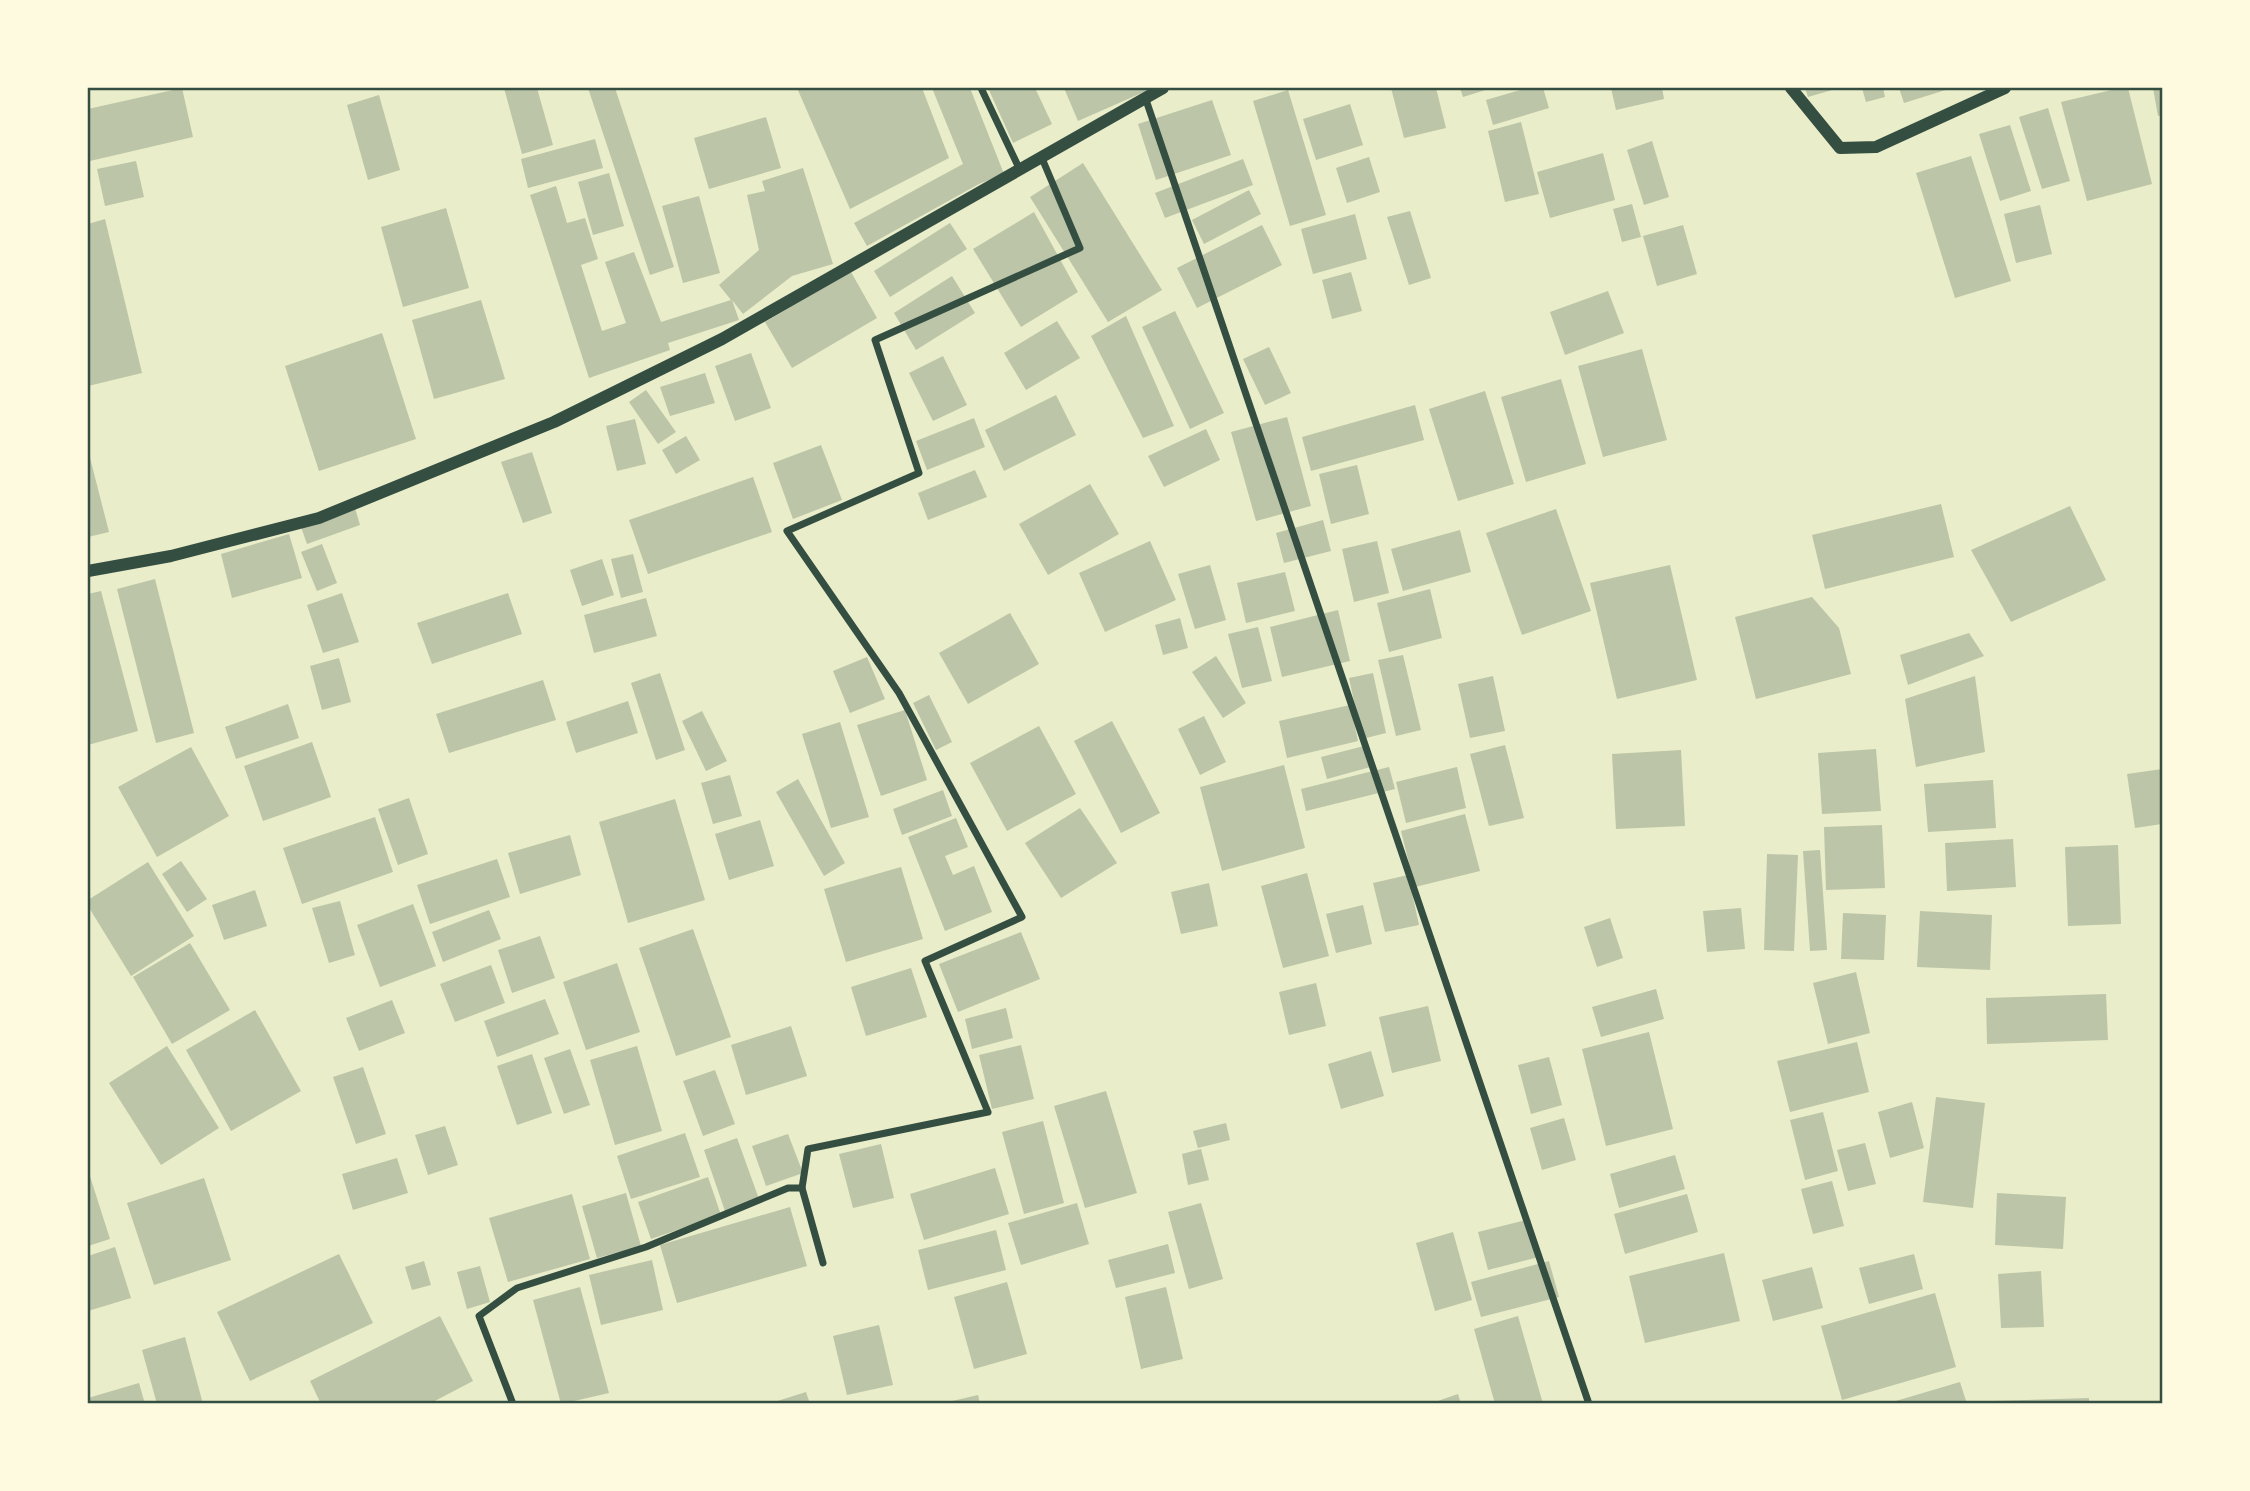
<svg xmlns="http://www.w3.org/2000/svg" width="2250" height="1491" font-family="'Titillium Web',sans-serif">
<style>
.building{fill:#bcc5a7}
.lines{fill:none;stroke-linecap:round;stroke-linejoin:round}
.minor{stroke:#344e41;stroke-width:7}
.tertiary{stroke:#344e41;stroke-width:12}
.neatline{fill:none;stroke:#344e41;stroke-width:2.5}
</style>
<rect width="100%" height="100%" fill="#e9edc9"/>
<g class="building">
<path d="M182,88L193,137L90,161L88,109Z"/>
<path d="M504,88H537L553,145L522,154Z"/>
<path d="M588,88H615L674,267L650,275Z"/>
<path d="M797,88H922L949,158L850,209Z"/>
<path d="M932,88H970L1004,174L979,184L867,246L854,223L963,164Z"/>
<path d="M988,88H1035L1052,124L1013,143Z"/>
<path d="M1064,88H1153L1078,121Z"/>
<path d="M1391,88H1436L1446,128L1404,138Z"/>
<path d="M1460,88H1492L1463,97Z"/>
<path d="M1527,88H1543L1549,108L1493,125L1486,100Z"/>
<path d="M1611,88H1662L1664,99L1616,110Z"/>
<path d="M1805,88H1839L1808,97Z"/>
<path d="M1862,88H1883L1885,97L1866,102Z"/>
<path d="M1899,88H1952L1904,103Z"/>
<path d="M2120,88H2128L2152,184L2087,201L2061,102Z"/>
<path d="M2153,88H2162V115L2158,116Z"/>
<path d="M1288,90L1326,215L1290,226L1253,101Z"/>
<path d="M379,95L400,170L368,180L347,105Z"/>
<path d="M1212,100L1231,155L1156,180L1138,124Z"/>
<path d="M1350,104L1363,145L1316,160L1303,119Z"/>
<path d="M2048,108L2070,181L2042,189L2019,117Z"/>
<path d="M766,117L781,168L709,189L694,138Z"/>
<path d="M1521,122L1539,194L1505,202L1488,131Z"/>
<path d="M2010,125L2031,191L2000,201L1979,134Z"/>
<path d="M595,139L603,168L528,188L521,159Z"/>
<path d="M1652,141L1669,197L1644,205L1627,150Z"/>
<path d="M1603,153L1615,200L1550,218L1537,172Z"/>
<path d="M1971,156L2011,281L1955,298L1916,173Z"/>
<path d="M1369,157L1380,192L1347,203L1336,168Z"/>
<path d="M1243,159L1253,185L1165,218L1155,193Z"/>
<path d="M136,161L144,197L105,206L97,169Z"/>
<path d="M1083,163L1162,290L1108,322L1030,197Z"/>
<path d="M803,168L833,264L792,276L743,314L732,300L739,320L668,343L670,350L589,378L530,195L556,186L567,223L585,218L598,259L581,265L602,331L626,323L605,262L634,252L661,322L731,300L719,285L759,250L747,195L765,191L762,181Z"/>
<path d="M609,173L624,226L593,235L578,182Z"/>
<path d="M1249,190L1261,214L1204,244L1192,220Z"/>
<path d="M699,196L720,273L683,283L662,206Z"/>
<path d="M1632,204L1641,237L1622,242L1613,209Z"/>
<path d="M2040,205L2052,254L2016,263L2004,214Z"/>
<path d="M446,208L469,288L403,307L381,227Z"/>
<path d="M1410,211L1431,278L1409,285L1387,217Z"/>
<path d="M1034,212L1078,292L1021,327L973,249Z"/>
<path d="M1355,214L1367,259L1313,274L1301,229Z"/>
<path d="M105,219L142,373L88,386V224Z"/>
<path d="M950,223L967,249L890,297L874,271Z"/>
<path d="M1262,225L1282,265L1197,308L1177,268Z"/>
<path d="M1683,225L1697,274L1657,286L1643,236Z"/>
<path d="M851,272L877,318L792,368L765,322Z"/>
<path d="M1351,272L1362,311L1332,319L1322,280Z"/>
<path d="M952,276L975,313L916,350L894,313Z"/>
<path d="M1608,291L1624,333L1565,355L1550,312Z"/>
<path d="M481,300L505,379L434,399L412,320Z"/>
<path d="M1175,311L1224,413L1190,429L1142,327Z"/>
<path d="M1126,316L1174,426L1143,438L1091,336Z"/>
<path d="M1057,321L1080,358L1026,390L1004,353Z"/>
<path d="M382,333L416,439L319,471L285,366Z"/>
<path d="M1269,347L1291,393L1265,405L1243,359Z"/>
<path d="M1642,349L1667,440L1603,457L1578,366Z"/>
<path d="M751,353L771,408L735,421L715,366Z"/>
<path d="M943,356L967,405L933,421L909,373Z"/>
<path d="M705,373L715,403L670,416L660,387Z"/>
<path d="M1561,379L1586,464L1526,482L1501,397Z"/>
<path d="M646,390L676,432L658,444L629,402Z"/>
<path d="M1485,391L1514,484L1458,501L1429,409Z"/>
<path d="M1056,395L1076,435L1004,471L985,430Z"/>
<path d="M1415,405L1424,440L1311,471L1302,437Z"/>
<path d="M1287,417L1311,506L1256,521L1231,432Z"/>
<path d="M974,418L985,447L927,470L916,441Z"/>
<path d="M635,419L646,464L617,471L606,426Z"/>
<path d="M1206,429L1220,460L1164,487L1148,456Z"/>
<path d="M686,436L700,460L676,474L662,450Z"/>
<path d="M821,445L842,500L793,519L773,463Z"/>
<path d="M88,450L109,532L88,537Z"/>
<path d="M532,452L552,513L523,523L501,462Z"/>
<path d="M1357,465L1369,514L1331,524L1319,474Z"/>
<path d="M975,470L987,497L928,520L918,493Z"/>
<path d="M753,477L772,532L648,574L629,520Z"/>
<path d="M1090,484L1119,534L1048,575L1019,524Z"/>
<path d="M1941,504L1954,557L1825,589L1812,535Z"/>
<path d="M2070,506L2106,580L2011,622L1971,550Z"/>
<path d="M355,508L360,525L307,544L301,527Z"/>
<path d="M1556,509L1591,611L1522,635L1486,533Z"/>
<path d="M1323,520L1331,551L1284,563L1276,533Z"/>
<path d="M1460,530L1471,572L1403,591L1391,549Z"/>
<path d="M289,534L302,578L232,598L221,554Z"/>
<path d="M1150,541L1176,600L1105,632L1079,573Z"/>
<path d="M1377,541L1389,593L1354,602L1342,549Z"/>
<path d="M322,544L337,583L317,591L301,552Z"/>
<path d="M633,554L643,592L621,598L611,559Z"/>
<path d="M602,559L614,595L582,606L570,570Z"/>
<path d="M1210,565L1226,620L1195,629L1178,574Z"/>
<path d="M1670,565L1697,680L1617,699L1590,583Z"/>
<path d="M1285,572L1295,611L1246,623L1237,583Z"/>
<path d="M155,579L194,733L156,743L117,589Z"/>
<path d="M1430,589L1442,638L1389,652L1377,603Z"/>
<path d="M101,591L138,731L88,745V594Z"/>
<path d="M342,593L359,642L323,653L307,605Z"/>
<path d="M508,593L522,634L432,664L417,623Z"/>
<path d="M1812,597L1839,628L1851,674L1756,699L1735,617Z"/>
<path d="M646,598L657,636L594,653L584,615Z"/>
<path d="M1338,610L1350,661L1282,677L1270,627Z"/>
<path d="M1010,613L1039,664L968,704L939,653Z"/>
<path d="M1180,618L1188,648L1163,655L1155,625Z"/>
<path d="M1258,627L1272,681L1242,688L1228,634Z"/>
<path d="M1969,633L1984,656L1908,685L1900,655Z"/>
<path d="M1403,655L1421,730L1396,736L1378,660Z"/>
<path d="M1216,656L1246,703L1223,718L1192,672Z"/>
<path d="M867,657L885,699L850,713L833,671Z"/>
<path d="M339,658L351,702L322,710L310,666Z"/>
<path d="M660,673L685,750L656,760L631,683Z"/>
<path d="M1373,673L1386,733L1362,739L1349,678Z"/>
<path d="M1493,676L1505,731L1470,738L1458,684Z"/>
<path d="M1975,676L1985,752L1916,767L1905,699Z"/>
<path d="M543,680L556,720L449,753L436,714Z"/>
<path d="M929,695L952,742L936,750L913,703Z"/>
<path d="M628,701L638,733L576,753L566,722Z"/>
<path d="M288,704L299,738L236,759L225,727Z"/>
<path d="M1350,705L1358,741L1287,758L1279,721Z"/>
<path d="M905,710L927,780L881,796L857,725Z"/>
<path d="M702,711L727,761L706,771L682,721Z"/>
<path d="M1204,716L1226,762L1200,775L1178,729Z"/>
<path d="M1112,721L1160,813L1121,833L1074,741Z"/>
<path d="M840,722L869,817L831,828L802,734Z"/>
<path d="M1039,726L1076,794L1007,831L970,763Z"/>
<path d="M312,742L331,797L263,821L244,766Z"/>
<path d="M1368,745L1374,766L1327,779L1321,757Z"/>
<path d="M1505,745L1524,818L1489,826L1470,754Z"/>
<path d="M191,747L229,816L157,857L118,787Z"/>
<path d="M1876,749L1881,811L1822,814L1818,753Z"/>
<path d="M1681,750L1685,826L1616,829L1612,754Z"/>
<path d="M1284,765L1305,848L1222,871L1200,787Z"/>
<path d="M1389,767L1395,789L1306,811L1301,789Z"/>
<path d="M1457,767L1466,808L1406,823L1396,782Z"/>
<path d="M2162,769V824L2135,828L2127,774Z"/>
<path d="M730,775L742,816L713,824L701,783Z"/>
<path d="M798,779L845,863L824,876L776,792Z"/>
<path d="M1993,780L1996,828L1928,832L1924,784Z"/>
<path d="M943,790L952,816L902,835L893,809Z"/>
<path d="M409,798L428,854L398,865L378,809Z"/>
<path d="M675,799L705,900L628,923L599,822Z"/>
<path d="M1080,808L1117,863L1061,898L1025,843Z"/>
<path d="M1465,814L1480,871L1415,887L1401,831Z"/>
<path d="M375,817L393,872L302,904L283,848Z"/>
<path d="M956,818L968,847L945,856L953,875L974,866L992,912L945,931L908,837Z"/>
<path d="M760,820L774,866L729,880L715,834Z"/>
<path d="M1882,825L1885,888L1826,890L1824,827Z"/>
<path d="M570,835L581,875L520,894L508,853Z"/>
<path d="M2013,839L2016,887L1947,891L1945,843Z"/>
<path d="M2118,845L2121,924L2068,926L2065,847Z"/>
<path d="M1820,850L1827,950L1810,951L1803,851Z"/>
<path d="M1767,854L1798,855L1794,951L1764,950Z"/>
<path d="M497,859L510,897L430,924L417,885Z"/>
<path d="M181,861L207,899L187,912L162,874Z"/>
<path d="M148,862L194,936L131,976L88,906V900Z"/>
<path d="M901,867L923,939L846,962L824,889Z"/>
<path d="M1307,873L1329,956L1283,968L1261,886Z"/>
<path d="M1408,875L1419,925L1385,932L1373,883Z"/>
<path d="M1209,883L1218,926L1181,934L1171,892Z"/>
<path d="M255,890L267,926L224,940L212,905Z"/>
<path d="M340,901L355,955L329,963L312,908Z"/>
<path d="M413,904L436,966L380,987L357,925Z"/>
<path d="M1363,905L1372,944L1336,953L1326,914Z"/>
<path d="M1741,908L1745,949L1707,952L1703,911Z"/>
<path d="M489,910L501,939L443,962L432,932Z"/>
<path d="M1920,911L1992,915L1990,970L1917,967Z"/>
<path d="M1843,913L1886,915L1884,960L1841,959Z"/>
<path d="M1610,918L1623,958L1597,967L1584,927Z"/>
<path d="M693,929L731,1037L676,1056L639,948Z"/>
<path d="M1021,932L1040,979L958,1012L939,964Z"/>
<path d="M540,936L555,978L512,993L498,950Z"/>
<path d="M190,943L230,1010L172,1044L133,977Z"/>
<path d="M617,963L640,1032L586,1050L563,982Z"/>
<path d="M491,965L505,1003L455,1022L440,984Z"/>
<path d="M911,968L927,1017L866,1036L851,987Z"/>
<path d="M1856,972L1870,1033L1828,1044L1813,983Z"/>
<path d="M1316,983L1326,1026L1289,1035L1279,992Z"/>
<path d="M1656,989L1664,1019L1601,1037L1592,1007Z"/>
<path d="M2106,994L2108,1040L1987,1044L1986,998Z"/>
<path d="M545,999L559,1034L497,1057L484,1021Z"/>
<path d="M392,1000L405,1033L359,1051L346,1018Z"/>
<path d="M1428,1006L1441,1061L1392,1073L1379,1017Z"/>
<path d="M1006,1008L1013,1038L972,1049L965,1019Z"/>
<path d="M255,1010L301,1091L231,1131L186,1050Z"/>
<path d="M791,1026L807,1076L746,1095L731,1045Z"/>
<path d="M1649,1032L1673,1129L1606,1146L1582,1049Z"/>
<path d="M1857,1042L1869,1092L1790,1112L1777,1061Z"/>
<path d="M1021,1045L1034,1099L992,1109L979,1055Z"/>
<path d="M167,1046L219,1128L161,1165L109,1083Z"/>
<path d="M637,1046L662,1131L615,1145L590,1060Z"/>
<path d="M570,1049L590,1105L564,1114L544,1058Z"/>
<path d="M1371,1051L1384,1096L1341,1109L1328,1064Z"/>
<path d="M532,1054L552,1113L517,1125L497,1066Z"/>
<path d="M1549,1057L1562,1105L1531,1114L1518,1065Z"/>
<path d="M363,1067L386,1134L356,1144L333,1077Z"/>
<path d="M715,1070L735,1124L703,1136L683,1081Z"/>
<path d="M1106,1091L1137,1193L1085,1208L1054,1106Z"/>
<path d="M1936,1097L1985,1103L1973,1208L1923,1202Z"/>
<path d="M1912,1102L1924,1148L1890,1158L1878,1112Z"/>
<path d="M1823,1112L1838,1171L1805,1180L1790,1120Z"/>
<path d="M1564,1118L1576,1160L1542,1170L1530,1128Z"/>
<path d="M1043,1121L1064,1203L1024,1214L1002,1132Z"/>
<path d="M1226,1123L1230,1140L1198,1148L1193,1131Z"/>
<path d="M445,1126L458,1165L428,1175L415,1135Z"/>
<path d="M685,1133L700,1177L631,1199L617,1156Z"/>
<path d="M788,1134L803,1173L766,1186L752,1146Z"/>
<path d="M737,1138L759,1199L725,1211L704,1150Z"/>
<path d="M1865,1143L1876,1184L1848,1191L1837,1150Z"/>
<path d="M881,1144L894,1198L853,1208L839,1154Z"/>
<path d="M1201,1149L1209,1180L1188,1185L1182,1154Z"/>
<path d="M1675,1155L1685,1189L1619,1208L1610,1174Z"/>
<path d="M397,1158L408,1193L353,1210L342,1174Z"/>
<path d="M995,1168L1009,1214L924,1240L910,1194Z"/>
<path d="M88,1170L110,1239L88,1246Z"/>
<path d="M708,1177L721,1215L651,1239L638,1202Z"/>
<path d="M204,1178L231,1260L154,1285L127,1203Z"/>
<path d="M1832,1181L1844,1226L1813,1234L1801,1189Z"/>
<path d="M626,1193L641,1246L597,1258L582,1206Z"/>
<path d="M1997,1193L2066,1197L2063,1249L1995,1245Z"/>
<path d="M572,1194L590,1259L508,1282L489,1218Z"/>
<path d="M1687,1194L1698,1232L1625,1254L1614,1214Z"/>
<path d="M1077,1203L1089,1244L1021,1265L1008,1223Z"/>
<path d="M1201,1203L1223,1279L1189,1289L1168,1212Z"/>
<path d="M790,1207L807,1266L677,1303L660,1245Z"/>
<path d="M1530,1219L1539,1257L1488,1270L1478,1232Z"/>
<path d="M996,1230L1006,1270L928,1290L918,1250Z"/>
<path d="M1453,1232L1472,1300L1435,1311L1416,1243Z"/>
<path d="M1168,1244L1175,1273L1116,1288L1108,1260Z"/>
<path d="M115,1247L131,1298L88,1311V1256Z"/>
<path d="M1724,1253L1740,1321L1645,1343L1629,1276Z"/>
<path d="M339,1254L373,1323L250,1381L217,1312Z"/>
<path d="M1914,1254L1923,1289L1869,1304L1859,1268Z"/>
<path d="M652,1260L663,1310L601,1325L589,1275Z"/>
<path d="M424,1261L431,1285L412,1290L405,1267Z"/>
<path d="M1549,1261L1559,1297L1481,1317L1471,1282Z"/>
<path d="M480,1266L490,1302L467,1309L457,1272Z"/>
<path d="M1812,1267L1823,1308L1773,1321L1762,1280Z"/>
<path d="M2041,1271L2044,1327L2001,1328L1998,1274Z"/>
<path d="M1007,1282L1027,1354L974,1369L954,1297Z"/>
<path d="M580,1287L609,1393L561,1404L533,1300Z"/>
<path d="M1166,1287L1183,1359L1141,1369L1125,1297Z"/>
<path d="M1935,1293L1956,1367L1842,1400L1821,1326Z"/>
<path d="M440,1316L473,1381L429,1404H321L310,1381Z"/>
<path d="M1518,1316L1543,1404H1495L1474,1329Z"/>
<path d="M879,1325L893,1385L847,1395L833,1336Z"/>
<path d="M185,1337L203,1404H157L142,1350Z"/>
<path d="M1960,1382L1967,1404H1889V1403Z"/>
<path d="M139,1383L145,1404H88V1398Z"/>
<path d="M806,1392L810,1404H771V1403Z"/>
<path d="M1458,1394L1461,1404H1432V1403Z"/>
<path d="M978,1395L980,1404H948V1402Z"/>
<path d="M2089,1398V1404H1993V1401Z"/>
</g>
<g class="lines">
<g class="minor">
<path d="M981,88L1019,168"/>
<path d="M1145,97L1589,1404"/>
<path d="M823,1263L802,1188L808,1149L988,1112L925,961L1022,917L899,693L787,531L919,473L875,340L1080,248L1041,156"/>
<path d="M513,1404L479,1316L517,1288L646,1247L788,1188H802"/>
</g>
<g class="tertiary">
<path d="M1791,88L1840,148L1876,147L2005,88"/>
<path d="M88,571L171,556L319,518L554,422L722,339L1163,88"/>
</g>
</g>
<rect width="2250" height="1491" fill="none" stroke="#fefae0" stroke-width="178"/>
<rect x="89" y="89" width="2072" height="1313" class="neatline"/>
</svg>
